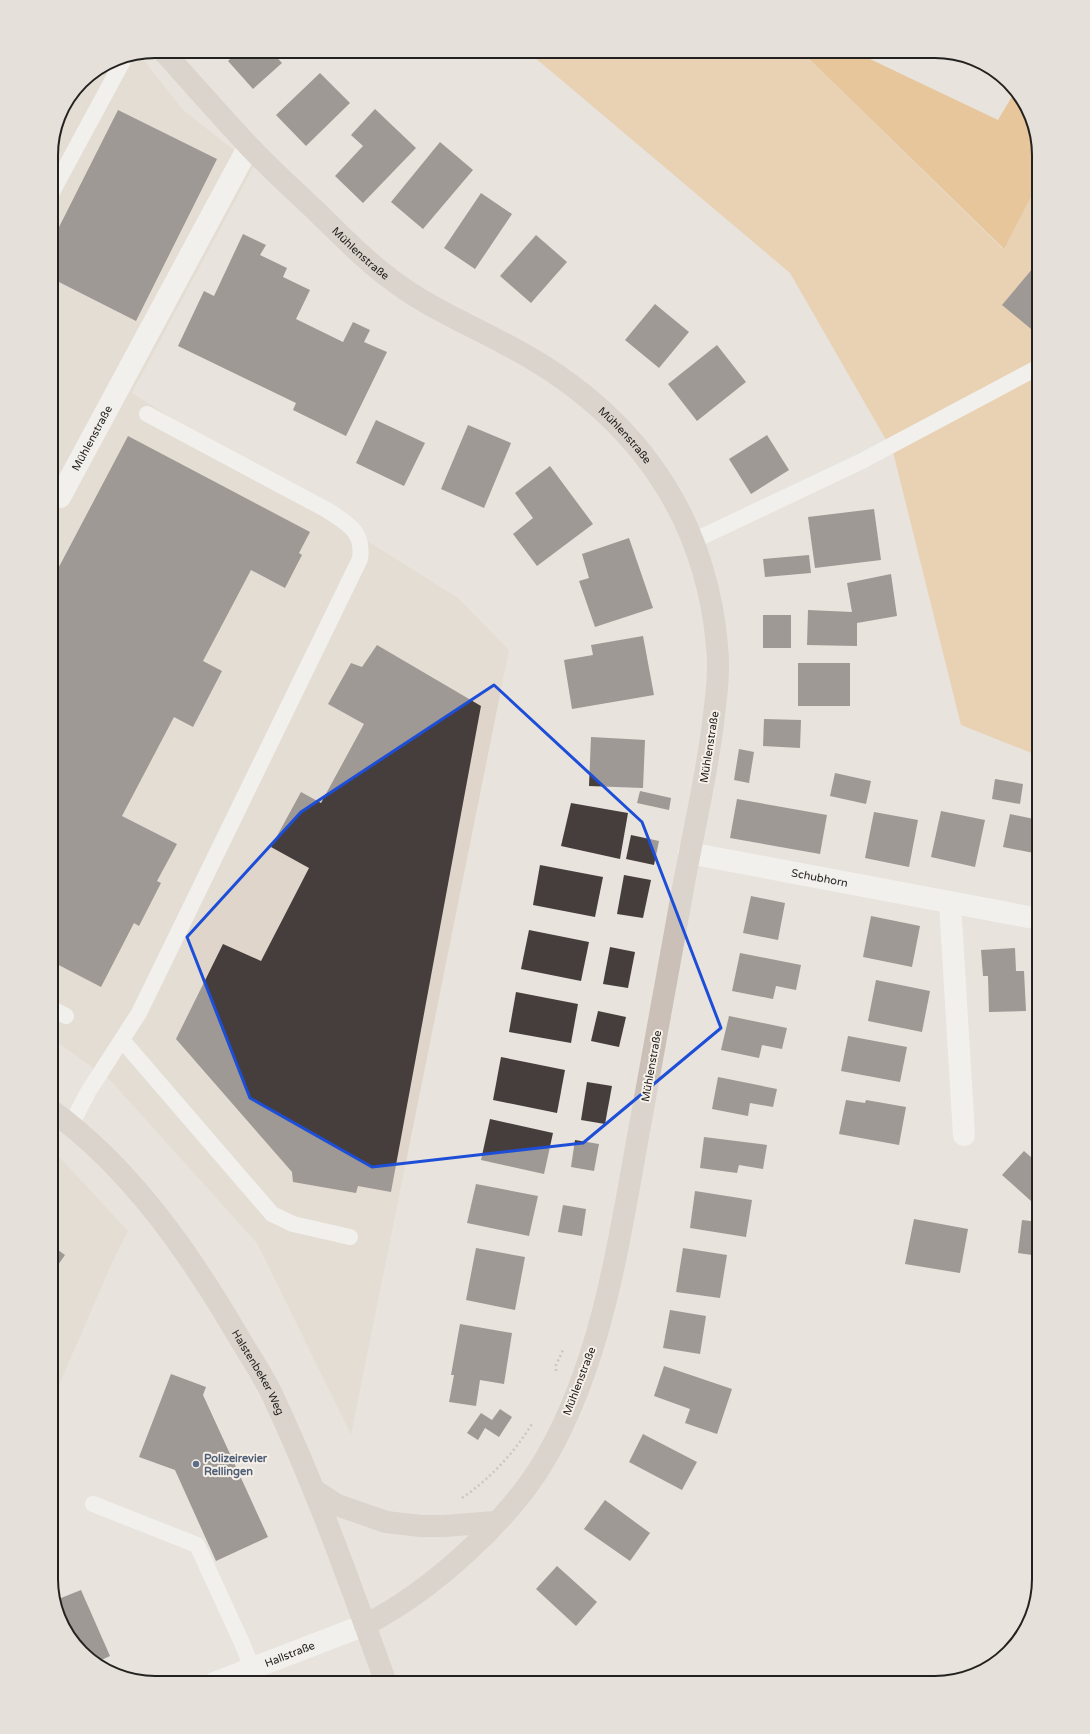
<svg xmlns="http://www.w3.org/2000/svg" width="1090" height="1734" font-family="'Varela Round',sans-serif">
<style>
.built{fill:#e0d5ca}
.green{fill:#eabc84}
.forest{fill:#e4a24a}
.building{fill:#463e3c}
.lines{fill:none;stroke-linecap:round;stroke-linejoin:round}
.path{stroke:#a9a5a0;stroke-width:2.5;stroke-dasharray:2 3;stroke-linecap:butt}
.lane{stroke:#fff;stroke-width:16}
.street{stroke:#fff;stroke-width:22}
.secondary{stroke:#cbc0b8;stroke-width:22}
.marked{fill:none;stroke:#1d4ed8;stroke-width:3;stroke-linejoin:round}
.service-dot{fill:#5c6f8a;stroke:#f6f0e9;stroke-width:1.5}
.labels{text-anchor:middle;stroke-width:4;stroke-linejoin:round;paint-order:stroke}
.street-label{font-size:11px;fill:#242220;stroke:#f6f0e9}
.service-label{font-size:11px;font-weight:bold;fill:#4e5e75;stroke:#f6f0e9;text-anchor:start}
.rim{fill:none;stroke:#242220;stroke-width:2}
</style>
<rect width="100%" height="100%" fill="#e8e3dc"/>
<g class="built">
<path d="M139,54L183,110L254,166L132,393L458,598L509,650L351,1435L257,1243L110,1080L51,1038V149L59,115L82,81L116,59Z"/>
<path d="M51,1148L128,1231L112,1263L51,1403Z"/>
</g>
<path class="green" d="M527,51H801L1003,249L1039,181V756L961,725L893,452L790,273Z"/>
<path class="forest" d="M801,51H853L998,120L1014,93L1028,109L1039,155V181L1004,249Z"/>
<g class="building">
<path d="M239,51H271L282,63L253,89L228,61Z"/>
<path d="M320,73L350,103L306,146L276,115Z"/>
<path d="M375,109L416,148L363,203L335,176L363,146L351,135Z"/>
<path d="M118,110L217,159L136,321L51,278V243Z"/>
<path d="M440,142L473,170L423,229L391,202Z"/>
<path d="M481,193L512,214L475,269L444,248Z"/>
<path d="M243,234L266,245L260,255L287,268L283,277L310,290L296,319L343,342L353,322L370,330L364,342L387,352L346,436L293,410L296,403L178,346L204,291L214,296Z"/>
<path d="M536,235L567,262L531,303L500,276Z"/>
<path d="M1039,261V330L1036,333L1002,305Z"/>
<path d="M655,304L689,332L659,368L625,340Z"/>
<path d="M717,345L746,382L697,421L668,384Z"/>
<path d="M376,420L425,443L404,486L356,463Z"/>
<path d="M468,425L511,443L484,508L441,489Z"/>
<path d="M767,435L789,470L751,494L729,459Z"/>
<path d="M128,436L310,532L299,553L302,555L285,588L251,570L203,661L222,671L193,727L174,717L122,816L177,844L157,881L161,883L139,926L134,923L101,987L51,961V582Z"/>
<path d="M550,466L593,524L537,566L513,534L533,518L515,493Z"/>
<path d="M874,509L881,560L815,568L808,517Z"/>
<path d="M629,538L653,608L595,627L579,581L589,578L582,554Z"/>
<path d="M809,555L811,573L765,577L763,559Z"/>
<path d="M891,574L897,616L857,623V646L807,645L808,610L852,612L847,583Z"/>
<rect x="763" y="615" width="28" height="33"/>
<path d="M643,636L654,695L572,709L564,660L593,655L591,645Z"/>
<path d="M377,645L481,706L391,1192L358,1186L356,1193L293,1182L292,1172L176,1039L223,944L261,961L309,868L271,847L301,792L321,803L364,724L328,704L351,663L362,667Z"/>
<rect x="798" y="663" width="52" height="43"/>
<path d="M764,719L801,720L800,748L763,746Z"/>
<path d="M591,737L645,740L643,788L589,786Z"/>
<path d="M739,749L754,752L749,783L734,780Z"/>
<path d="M835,773L871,781L866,804L830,796Z"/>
<path d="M995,779L1023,784L1020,804L992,799Z"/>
<path d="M640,791L671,798L669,810L637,803Z"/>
<path d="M737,799L827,815L820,854L730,838Z"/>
<path d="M571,803L628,813L620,859L561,846Z"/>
<path d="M941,811L985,820L975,867L931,857Z"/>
<path d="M874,812L918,820L909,867L865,858Z"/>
<path d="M1010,814L1039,820V854L1003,847Z"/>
<path d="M631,835L659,841L654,865L626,859Z"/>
<path d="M540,865L603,877L595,917L533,905Z"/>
<path d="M624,875L651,880L643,918L617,914Z"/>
<path d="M751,896L785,903L778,940L743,933Z"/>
<path d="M871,916L920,926L912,967L863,957Z"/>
<path d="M529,930L589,942L581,981L521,969Z"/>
<path d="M610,947L635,952L628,988L603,984Z"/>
<path d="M1015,948L1016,971H1024L1026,1011L989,1012L988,976H983L981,950Z"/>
<path d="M740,953L801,965L796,990L776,986L773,999L732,991Z"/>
<path d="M876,980L930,991L922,1032L868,1021Z"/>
<path d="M516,992L578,1004L571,1043L509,1032Z"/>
<path d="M598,1011L626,1017L619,1047L591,1041Z"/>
<path d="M729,1016L787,1028L782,1049L762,1045L759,1058L721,1050Z"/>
<path d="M848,1036L907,1047L900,1082L841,1071Z"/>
<path d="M501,1057L565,1070L557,1113L493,1100Z"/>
<path d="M718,1077L777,1089L773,1107L750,1103L748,1116L712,1109Z"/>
<path d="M587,1082L612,1086L605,1124L581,1120Z"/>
<path d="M846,1100L865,1103L866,1100L906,1107L899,1145L839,1134Z"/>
<path d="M490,1119L553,1133L544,1174L481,1160Z"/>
<path d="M704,1137L767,1145L763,1169L739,1165L737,1173L700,1168Z"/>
<path d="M575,1140L599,1144L594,1171L571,1167Z"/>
<path d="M1024,1151L1039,1164V1192L1031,1201L1002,1175Z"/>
<path d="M476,1184L538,1196L529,1236L467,1223Z"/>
<path d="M695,1191L752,1200L746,1237L690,1228Z"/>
<path d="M563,1205L586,1209L582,1236L558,1232Z"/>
<path d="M914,1219L968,1229L960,1273L905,1264Z"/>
<path d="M1022,1220L1039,1222V1256L1018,1253Z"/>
<path d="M51,1245L65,1255L51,1275Z"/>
<path d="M476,1248L525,1257L515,1310L466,1300Z"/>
<path d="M683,1248L727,1255L720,1298L676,1292Z"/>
<path d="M670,1310L706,1316L700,1354L663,1348Z"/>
<path d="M460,1324L512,1333L504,1384L480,1380L476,1406L449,1402L454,1375H451Z"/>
<path d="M664,1366L732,1389L717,1434L685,1423L690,1409L654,1396Z"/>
<path d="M171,1374L206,1387L203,1395L268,1537L216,1561L175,1470L139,1457Z"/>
<path d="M500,1409L512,1417L499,1437L485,1428L478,1440L467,1433L481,1413L492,1420Z"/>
<path d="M643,1434L697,1462L682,1490L629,1462Z"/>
<path d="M605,1500L650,1533L630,1561L584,1529Z"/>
<path d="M557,1566L597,1602L576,1626L536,1589Z"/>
<path d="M81,1590L110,1656L95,1663L62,1625L56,1600Z"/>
</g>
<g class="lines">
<g class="path">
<path d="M556,1371V1365L564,1348"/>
<path d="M462,1498C491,1478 515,1452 533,1422"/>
</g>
<g class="lane">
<path d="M51,194L125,57"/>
<path d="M693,541L860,462L1033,370"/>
<path d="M51,1008L66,1016"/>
<path d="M122,1040L272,1214L293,1224L350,1237"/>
<path d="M71,1125L88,1092L139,1013L360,559C364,531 348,524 327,510L147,414"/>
<path d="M93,1504L197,1545L242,1643L252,1668"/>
</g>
<g class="street">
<path id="s1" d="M60,497L249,146"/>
<path id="s2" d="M689,853L1039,919"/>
<path d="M950,903L964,1135"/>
<path id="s3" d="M214,1683L365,1625"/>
</g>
<g class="secondary">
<path id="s4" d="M163,51C191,82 219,114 247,144C269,168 293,189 317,212C340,234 362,258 388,277C423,305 466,323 505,344C575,380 634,430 673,499C698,543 713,596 717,646C720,672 716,698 713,723C706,781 692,837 682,894C667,977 652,1059 637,1142C618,1248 601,1361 547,1456C510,1521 430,1592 365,1625"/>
<path id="s5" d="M51,1110C132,1169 191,1255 241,1341C253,1361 267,1381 276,1403C318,1493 352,1589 386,1683"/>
<path d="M314,1490L337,1505L386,1522L421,1526H444L495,1522"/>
</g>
</g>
<path d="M0 0H1090V1734H0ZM494,685L642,822L721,1028L583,1143L372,1167L250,1098L187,937L301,812Z" fill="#e8e3dc" fill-opacity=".55" fill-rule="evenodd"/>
<path class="marked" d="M494,685L642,822L721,1028L583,1143L372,1167L250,1098L187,937L301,812Z"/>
<circle class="service-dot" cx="196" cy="1464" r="4"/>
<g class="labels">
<g class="street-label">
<text dy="4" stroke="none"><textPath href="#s4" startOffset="283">Mühlenstraße</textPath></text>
<text dy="4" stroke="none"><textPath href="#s4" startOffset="606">Mühlenstraße</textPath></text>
<text dy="4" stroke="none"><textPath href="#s1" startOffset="67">Mühlenstraße</textPath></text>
<text transform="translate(709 747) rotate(-81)" y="4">Mühlenstraße</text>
<text dy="4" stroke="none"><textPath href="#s2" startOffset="133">Schubhorn</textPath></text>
<text transform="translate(651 1066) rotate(-80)" y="4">Mühlenstraße</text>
<text dy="4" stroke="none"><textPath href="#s5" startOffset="337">Halstenbeker Weg</textPath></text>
<text transform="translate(579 1381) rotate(-69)" y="4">Mühlenstraße</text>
<text dy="4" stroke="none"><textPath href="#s3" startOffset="81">Hallstraße</textPath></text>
</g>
<g class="service-label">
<text x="204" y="1462">Polizeirevier<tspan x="204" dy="13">Rellingen</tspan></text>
</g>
</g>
<path d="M0 0H1090V1734H0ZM155 58H935A97 97 0 0 1 1032 155V1579A97 97 0 0 1 935 1676H155A97 97 0 0 1 58 1579V155A97 97 0 0 1 155 58Z" fill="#e5e0d9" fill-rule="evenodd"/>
<path class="rim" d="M155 58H935A97 97 0 0 1 1032 155V1579A97 97 0 0 1 935 1676H155A97 97 0 0 1 58 1579V155A97 97 0 0 1 155 58Z"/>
</svg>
